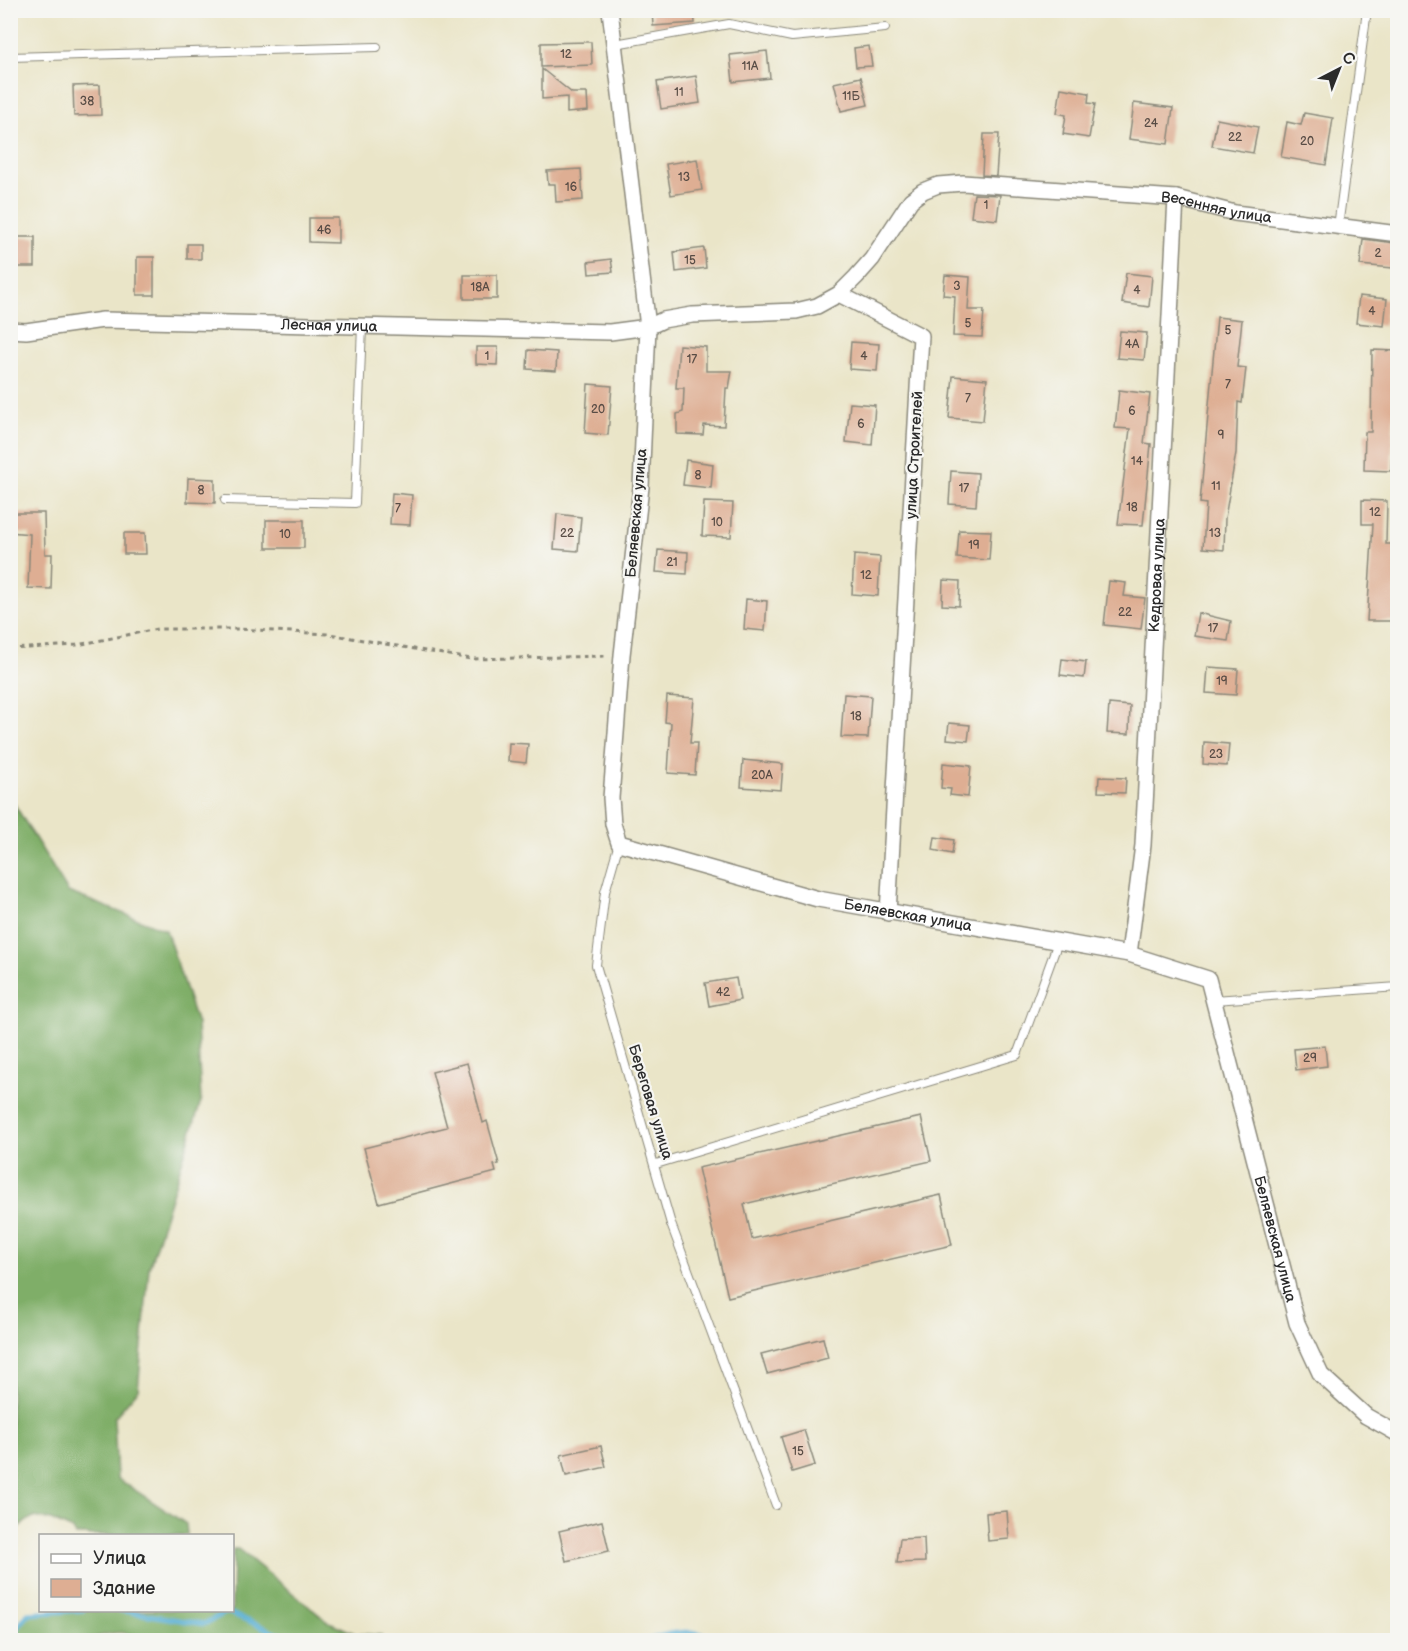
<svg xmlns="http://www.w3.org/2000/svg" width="1408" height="1651" font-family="'Balsamiq Sans',sans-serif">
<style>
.forest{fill:#7fae67;stroke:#556c49;stroke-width:1.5}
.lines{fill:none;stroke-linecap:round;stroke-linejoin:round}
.stream{stroke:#57afd4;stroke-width:5}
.building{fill:#deae93}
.service-casing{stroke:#8a887a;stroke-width:10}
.minor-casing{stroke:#8a887a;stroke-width:18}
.path{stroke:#8a887a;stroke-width:3;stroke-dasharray:4.5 4.5;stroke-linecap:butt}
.service{stroke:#fff;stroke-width:8}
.minor{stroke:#fff;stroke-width:15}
.labels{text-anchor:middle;stroke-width:4.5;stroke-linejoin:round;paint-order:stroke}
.number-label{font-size:12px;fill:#584c45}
.street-label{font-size:15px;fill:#2b2b2b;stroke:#f6f6f2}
</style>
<rect width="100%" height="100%" fill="#f6f6f2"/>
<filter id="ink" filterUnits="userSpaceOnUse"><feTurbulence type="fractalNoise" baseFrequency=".0167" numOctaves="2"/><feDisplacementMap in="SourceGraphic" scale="12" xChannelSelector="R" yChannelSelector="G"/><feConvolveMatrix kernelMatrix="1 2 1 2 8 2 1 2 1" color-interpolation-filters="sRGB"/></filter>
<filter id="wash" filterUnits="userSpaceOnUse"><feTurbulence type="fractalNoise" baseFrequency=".008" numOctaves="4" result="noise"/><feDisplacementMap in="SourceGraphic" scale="24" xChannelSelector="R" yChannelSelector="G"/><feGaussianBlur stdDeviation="1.35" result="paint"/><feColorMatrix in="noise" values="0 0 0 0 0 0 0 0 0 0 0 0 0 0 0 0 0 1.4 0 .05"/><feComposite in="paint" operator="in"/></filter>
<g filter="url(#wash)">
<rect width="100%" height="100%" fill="#eae5c8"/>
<g class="forest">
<path d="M10,797L68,892L166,930L197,1024L201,1101L149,1268L138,1390L114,1418L117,1478L186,1524L187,1535H75L73,1530L51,1520L33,1517L11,1532Z"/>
<path d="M233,1549H238L327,1621L356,1634L381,1635L383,1640H140C121,1625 104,1637 83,1640C61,1644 35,1641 13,1640L11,1637L28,1614L73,1610H232Z"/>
</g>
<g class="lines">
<g class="stream">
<path d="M118,1610L204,1624L227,1612L294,1640"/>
<path d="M13,1640L11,1637L28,1614L83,1610"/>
<path d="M649,1640C668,1633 695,1627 714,1640"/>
</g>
</g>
<g id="blocks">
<g class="building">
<path d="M652,10H694L695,23L653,26Z"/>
<path d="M591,42L592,65L541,67V43Z"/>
<path d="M869,46L872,66L856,67L854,48Z"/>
<path d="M767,51L770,78L733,82L730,55Z"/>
<path d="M542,69L572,93H587L588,111L567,113V97L542,99Z"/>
<path d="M696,76L700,103L661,109L657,82Z"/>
<path d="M861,77L868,105L841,111L834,83Z"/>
<path d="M100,85L101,115L74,116L73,86Z"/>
<path d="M1061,88L1089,93L1088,103L1095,104L1089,138L1063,134L1066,115L1057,113Z"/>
<path d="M1134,103L1173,108L1168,144L1129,139Z"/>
<path d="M1304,113L1333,118L1326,165L1281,157L1287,122L1301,125Z"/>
<path d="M1217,119L1258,127L1253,153L1212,146Z"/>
<path d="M984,134H999L996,176L982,175Z"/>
<path d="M697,159L702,190L671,195L666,164Z"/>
<path d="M581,169L583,200L556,202L555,184H548L547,171Z"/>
<path d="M974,194L1000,195L997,220L971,217Z"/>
<path d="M309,218H338V243L309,242Z"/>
<rect x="10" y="237" width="25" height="30"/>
<path d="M1363,239L1395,243L1393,268L1360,265Z"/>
<rect x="187" y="244" width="14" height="15"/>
<path d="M704,248L706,268L676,272L674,252Z"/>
<rect x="137" y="257" width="17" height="38"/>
<path d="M611,259L613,272L589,274L588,262Z"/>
<path d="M1126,273L1152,276L1149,307L1122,303Z"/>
<rect x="464" y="275" width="33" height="24"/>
<path d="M945,275L970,277L968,310H984L982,337L953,336L955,296L943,295Z"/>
<path d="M1359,296L1387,299L1384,326L1356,323Z"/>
<path d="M1217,317L1242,320L1237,367L1246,368L1242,403L1238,402L1236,453L1225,518L1224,550L1203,548L1206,504L1200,503Z"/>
<path d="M1120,331L1147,333L1144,360L1117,358Z"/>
<path d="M851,342L879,344L877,371L849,369Z"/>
<path d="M679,345L706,347V371H732L729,388H726L724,426L704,425L703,435L677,434V414L683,412L684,388H676Z"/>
<path d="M476,347H498L497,365L476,364Z"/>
<path d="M528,350L557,352L556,371L527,369Z"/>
<path d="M1372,350L1397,351L1391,471L1364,470L1365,432H1371Z"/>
<path d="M953,376L987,379L983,421L949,418Z"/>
<path d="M588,384L612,386L608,435L585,433Z"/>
<path d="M1119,390L1150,394L1144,443L1151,444L1143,525L1118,524L1130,429L1115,428Z"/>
<path d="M850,403L875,405L872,445L846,442Z"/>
<path d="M686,460L713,464L711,488L683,485Z"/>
<path d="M951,471L978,473L976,506L949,504Z"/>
<path d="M188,478L215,479V503L187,502Z"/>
<path d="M392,493L412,495L410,525L390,524Z"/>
<path d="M1362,500L1387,501L1386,544H1396L1395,621H1367L1373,524H1362Z"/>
<path d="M704,502L733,503L731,537L702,536Z"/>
<path d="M10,513H44L45,554H52L51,589L28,588L30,534L10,532Z"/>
<path d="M557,514L581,517L578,551L554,549Z"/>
<rect x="266" y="520" width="38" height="28"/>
<path d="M959,530L991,531L989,560L957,558Z"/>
<path d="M124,533H145L146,554H124Z"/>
<path d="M658,550L688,552L687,574L656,572Z"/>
<path d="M854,555L880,557L878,596L852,594Z"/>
<path d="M943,580L960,581L959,606L942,605Z"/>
<path d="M1109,581L1126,583L1124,596L1145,598L1141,629L1104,625Z"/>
<path d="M746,599L767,601L765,631L744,629Z"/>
<path d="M1198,613L1231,621L1228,641L1194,636Z"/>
<path d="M1062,659L1086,662L1084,678L1060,675Z"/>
<path d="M1208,667L1238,669L1236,695L1206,693Z"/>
<path d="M844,694L871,696L868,738L841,737Z"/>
<path d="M667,696L694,698L690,743H697L695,775L668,773L671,723L665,722Z"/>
<path d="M1109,704L1130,706L1129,734L1107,733Z"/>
<path d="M949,723L970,725L968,741L947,739Z"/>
<path d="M1204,742L1229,744L1227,766L1203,764Z"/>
<path d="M509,743L528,744L526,763L508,761Z"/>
<path d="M743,760L783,764L781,790L741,787Z"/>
<path d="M943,763L971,766L968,797L950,795L951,789L941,788Z"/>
<path d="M1099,777L1126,778L1125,793L1098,792Z"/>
<path d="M935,837L954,840L952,854L933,850Z"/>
<path d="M736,978L740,1000L709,1006L705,983Z"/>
<path d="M1325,1046L1327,1066L1296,1070L1294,1049Z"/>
<path d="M467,1063L483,1123L487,1121L499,1164L494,1165L496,1172L379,1203L364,1148L447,1127L432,1072Z"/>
<path d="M921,1117L931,1161L744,1204L752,1239L941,1195L952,1245L728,1297L698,1168Z"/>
<path d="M823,1338L828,1358L767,1374L761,1354Z"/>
<path d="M804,1430L815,1465L792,1472L781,1437Z"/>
<path d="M601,1446L606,1467L566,1476L561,1455Z"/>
<path d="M1007,1511L1009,1539L988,1541L986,1513Z"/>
<path d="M602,1521L609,1551L566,1561L559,1531Z"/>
<path d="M924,1538L925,1562L897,1563L900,1539Z"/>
</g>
</g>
</g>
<g filter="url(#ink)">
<use href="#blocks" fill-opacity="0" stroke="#8a887a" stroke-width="1.5"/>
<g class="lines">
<g class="service-casing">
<g id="service">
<path d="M615,44L729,24L792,37L885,28"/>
<path d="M10,57L377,47"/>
<path d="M1338,227L1367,10"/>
<path d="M225,500L355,503L362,326"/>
<path d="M619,843L605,892L596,965L671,1224L776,1505"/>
<path d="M1214,1000L1398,987"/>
<path d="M656,1164L1017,1055L1058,942"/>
</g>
</g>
<g class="minor-casing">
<g id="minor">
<path id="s1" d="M610,10L648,327L641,487L622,655L611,798L613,824L619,843L818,899L1129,954L1208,979L1297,1323L1321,1375L1366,1416L1398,1434"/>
<path d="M839,294L921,336L888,913"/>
<path id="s2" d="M10,330L26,331L103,320L610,332L648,327L663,320L692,315L796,311L817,306L839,294L856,277L872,259L911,200L923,191L938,185L963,183L1176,198L1235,213L1398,234"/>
<path id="s3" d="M1129,954L1143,845L1176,198"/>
</g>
</g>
<path class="path" d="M10,649L77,645L157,629H238L329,634L471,659L608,656"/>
<use href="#service" class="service"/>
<use href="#minor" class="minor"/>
</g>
</g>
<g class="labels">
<g class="number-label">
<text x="566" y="58">12</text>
<text x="750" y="70">11А</text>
<text x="679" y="96">11</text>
<text x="851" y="100">11Б</text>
<text x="87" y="105">38</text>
<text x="1151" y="127">24</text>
<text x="1235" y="141">22</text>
<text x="1307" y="145">20</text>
<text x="684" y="181">13</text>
<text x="571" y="191">16</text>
<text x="986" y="209">1</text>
<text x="324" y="234">46</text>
<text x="1378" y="257">2</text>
<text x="690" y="264">15</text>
<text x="957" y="290">3</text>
<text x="480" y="291">18А</text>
<text x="1137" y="294">4</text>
<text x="1372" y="315">4</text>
<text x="968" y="327">5</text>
<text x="1228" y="334">5</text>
<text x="1132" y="348">4А</text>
<text x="487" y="360">1</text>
<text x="864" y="360">4</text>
<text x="692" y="363">17</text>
<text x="1228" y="388">7</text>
<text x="968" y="402">7</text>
<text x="598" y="413">20</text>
<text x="1132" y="415">6</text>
<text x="861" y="428">6</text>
<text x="1221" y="439">9</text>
<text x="1137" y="465">14</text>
<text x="698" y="479">8</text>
<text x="1216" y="490">11</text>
<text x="964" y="492">17</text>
<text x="201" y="494">8</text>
<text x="1132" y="511">18</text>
<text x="398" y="512">7</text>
<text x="1375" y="516">12</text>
<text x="717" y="526">10</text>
<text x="567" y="537">22</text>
<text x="1215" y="537">13</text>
<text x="285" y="538">10</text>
<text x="974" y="549">19</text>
<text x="672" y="566">21</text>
<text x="866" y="579">12</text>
<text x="1125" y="616">22</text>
<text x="1213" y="632">17</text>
<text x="1222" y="685">19</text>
<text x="856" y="720">18</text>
<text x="1216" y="758">23</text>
<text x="762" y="779">20А</text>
<text x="723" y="996">42</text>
<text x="1310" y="1062">29</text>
<text x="798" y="1455">15</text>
</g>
<g class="street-label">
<text dy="5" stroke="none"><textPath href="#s2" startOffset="1266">Весенняя улица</textPath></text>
<text dy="5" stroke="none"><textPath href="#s2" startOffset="320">Лесная улица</textPath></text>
<text transform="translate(914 455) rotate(-87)" y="5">улица Строителей</text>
<text transform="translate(636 513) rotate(-85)" y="5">Беляевская улица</text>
<text dy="5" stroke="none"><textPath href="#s3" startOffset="380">Кедровая улица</textPath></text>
<text dy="5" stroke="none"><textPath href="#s1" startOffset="1136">Беляевская улица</textPath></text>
<text transform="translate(651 1102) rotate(73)" y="5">Береговая улица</text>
<text dy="5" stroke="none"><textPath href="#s1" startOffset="1712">Беляевская улица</textPath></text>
</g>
</g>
<rect width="1408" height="1651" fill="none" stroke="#f6f6f2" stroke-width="36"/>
<rect x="39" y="1534" width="195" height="78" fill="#f6f6f2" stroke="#a5a5a2" stroke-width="1.5"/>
<rect x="51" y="1554" width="30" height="9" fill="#ffffff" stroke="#a5a5a2" stroke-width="1.5"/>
<text x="93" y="1564" font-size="18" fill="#2b2b2b">Улица</text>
<rect x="51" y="1579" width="30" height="18" fill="#deae93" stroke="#a5a5a2" stroke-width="1.5"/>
<text x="93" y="1594" font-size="18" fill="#2b2b2b">Здание</text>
<g transform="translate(1339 69) rotate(42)" stroke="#f6f6f2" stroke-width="4.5" paint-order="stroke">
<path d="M0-4.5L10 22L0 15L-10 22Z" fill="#2b2b2b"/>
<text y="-9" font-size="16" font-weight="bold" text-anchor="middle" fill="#2b2b2b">С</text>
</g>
</svg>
